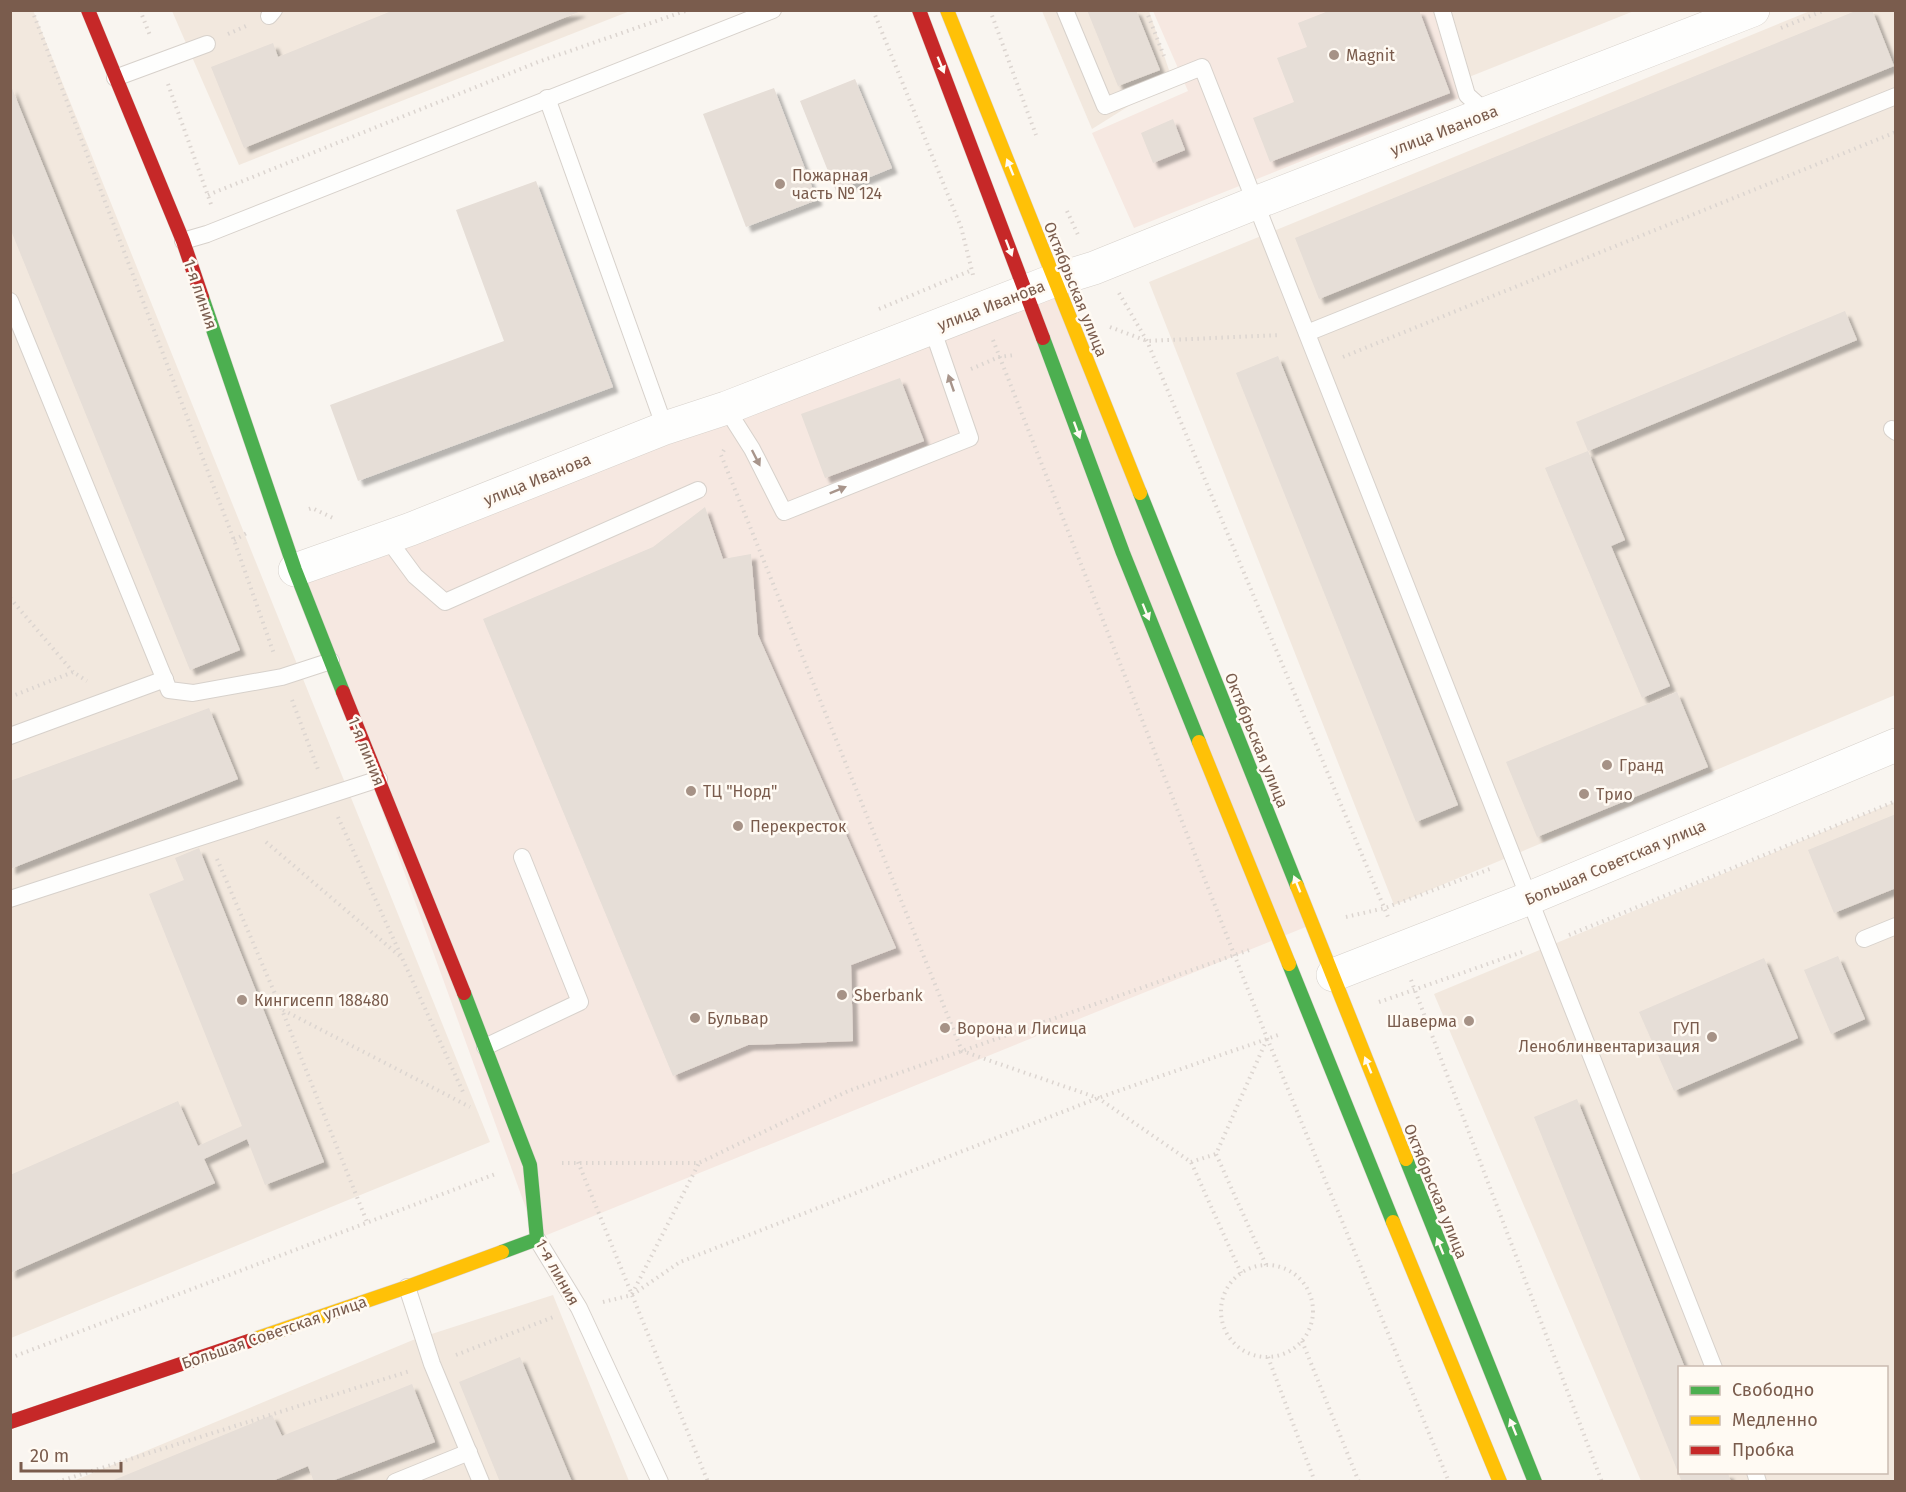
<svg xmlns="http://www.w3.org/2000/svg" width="1906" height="1492" font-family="'Fira Sans',sans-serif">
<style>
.residential{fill:#f2e8de;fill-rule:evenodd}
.commercial{fill:#f6e8e1}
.building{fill:#e6ded7;filter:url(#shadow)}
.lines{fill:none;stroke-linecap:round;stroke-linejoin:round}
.lane-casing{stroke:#d7d1cb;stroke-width:18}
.street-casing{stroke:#d7d1cb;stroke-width:34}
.fast-casing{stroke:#d9d2cb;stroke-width:15}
.slow-casing{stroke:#d9d2cb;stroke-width:15}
.jam-casing{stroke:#d9d2cb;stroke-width:15}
.path{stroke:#dcd5d0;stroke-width:4;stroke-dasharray:1.5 4.5;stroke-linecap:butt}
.lane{stroke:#fefefd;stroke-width:16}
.street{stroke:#fefefd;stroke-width:33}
.fast{stroke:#4caf50;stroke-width:14}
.slow{stroke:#ffc107;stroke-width:14}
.jam{stroke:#c62828;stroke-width:14}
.oneway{fill:#fffaf3}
.oneway2{fill:#a8958b}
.poi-dot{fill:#a69286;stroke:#fffaf3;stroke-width:2}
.labels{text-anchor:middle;stroke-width:5;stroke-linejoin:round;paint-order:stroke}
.poi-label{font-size:16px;fill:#7a5c4d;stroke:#fffaf3;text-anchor:start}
.street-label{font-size:16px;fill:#7a5c4d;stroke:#fffaf3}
</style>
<defs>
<filter id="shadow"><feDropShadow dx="5.5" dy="5.5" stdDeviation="1.5" flood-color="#0004"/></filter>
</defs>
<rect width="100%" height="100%" fill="#f9f5f0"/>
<g class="residential">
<path d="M33,10L490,1142L11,1338L10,11Z"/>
<path d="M172,11H630L239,165Z"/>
<path d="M1042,11H1149L1172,79L1092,129Z"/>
<path d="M1431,11H1634L1459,81Z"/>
<path d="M1810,11H1895V695L1394,905L1149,282Z"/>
<path d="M1895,802V1481H1641L1434,994ZM1680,1368H1886V1472H1680Z"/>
<path d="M553,1295L629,1481L71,1482L413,1340Z"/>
</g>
<g class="commercial">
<path d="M1153,11H1432L1467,95L1134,228L1092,133L1188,91Z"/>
<path d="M1055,280L1313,924L537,1239L295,570Z"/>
</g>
<g class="building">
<path d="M394,10L581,11L244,148L211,67L273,43L278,57Z"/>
<path d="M1087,10H1136L1160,70L1118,86Z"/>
<path d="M1331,10H1419L1450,93L1270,162L1253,118L1294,102L1277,58L1307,47L1298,23Z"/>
<path d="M1858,10H1872L1894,66L1319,299L1295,238Z"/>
<path d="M855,79L892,168L836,191L800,101Z"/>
<path d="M11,86L240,650L190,670L10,228Z"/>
<path d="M774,88L817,200L746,227L703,114Z"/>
<path d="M1173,119L1185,150L1153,163L1141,133Z"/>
<path d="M536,181L613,387L358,481L330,405L504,341L456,210Z"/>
<path d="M1845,311L1857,340L1588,451L1576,422Z"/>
<path d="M1278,356L1458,805L1416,822L1236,373Z"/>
<path d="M900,378L924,441L825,478L801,414Z"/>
<path d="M1588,451L1625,540L1611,546L1670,686L1642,698L1545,468Z"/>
<path d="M705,507L723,559L751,554L758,635L896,948L851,965L853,1041L748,1045L673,1076L483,619L653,547Z"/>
<path d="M1677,692L1708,767L1537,837L1506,762Z"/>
<path d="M209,708L238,779L10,869V781Z"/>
<path d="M1896,814V888L1834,913L1808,850Z"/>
<path d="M199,848L324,1162L265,1185L247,1139L204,1159L215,1183L10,1273V1175L178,1101L198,1146L242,1126L149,894L184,880L175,858Z"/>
<path d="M1838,956L1865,1019L1831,1034L1804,970Z"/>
<path d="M1764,958L1798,1038L1674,1091L1639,1012Z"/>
<path d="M1577,1099L1685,1368H1680V1472L1728,1473L1731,1482H1682L1534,1117Z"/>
<path d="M520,1357L572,1482H500L459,1382Z"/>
<path d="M412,1384L435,1442L329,1482H314L308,1466L270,1482H109L272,1415L282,1436Z"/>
</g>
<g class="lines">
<g class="lane-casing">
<g id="lane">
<path d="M1065,10L1105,106L1202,67L1714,1368"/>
<path d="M1442,10L1467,95L1487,113"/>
<path d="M269,16L274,10"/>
<path d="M115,78L207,44"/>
<path d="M547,98L665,428"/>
<path d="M183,241L207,234L773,10"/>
<path d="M10,301L169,690L193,693L282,677L331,661"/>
<path d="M1307,333L1896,96"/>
<path d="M726,408L752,449L784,512L970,438L932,328"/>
<path d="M1892,429L1896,432"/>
<path d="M387,538L415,576L445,602L698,490"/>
<path d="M10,736L165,679"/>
<path d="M10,899L379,779"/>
<path d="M1864,939L1896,926"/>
<path d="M485,1047L580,1002L522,857"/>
<path d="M537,1239L579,1308L660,1482"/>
<path d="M407,1287L432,1364L481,1482"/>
<path d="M1755,1472L1758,1482"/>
<path d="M395,1482L469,1452"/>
</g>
</g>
<g class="street-casing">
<g id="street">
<path d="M295,570L411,529L665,428L726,408L1055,280L1094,268L1255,203L1753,10"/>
<path d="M1333,975L1530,898L1896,745"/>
</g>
</g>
<g class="fast-casing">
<g id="fast">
<path d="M202,297L295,570L343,692"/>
<path d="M1043,338L1123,553L1199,742"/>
<path d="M1140,493L1297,886"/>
<path d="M1289,964L1393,1222"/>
<path d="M464,993L530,1165L537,1239L502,1252"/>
<path d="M1406,1159L1535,1482"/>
</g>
</g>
<g class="slow-casing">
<g id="slow">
<path d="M947,10L1140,493"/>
<path d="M1199,742L1289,964"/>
<path d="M1297,886L1406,1159"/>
<path d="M1393,1222L1500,1482"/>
<path d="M249,1341L407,1287L502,1252"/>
</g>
</g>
<g class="jam-casing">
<g id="jam">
<path d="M88,10L183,241L202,297"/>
<path d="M919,10L1043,338"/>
<path d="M343,692L464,993"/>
<path d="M10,1422L249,1341"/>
</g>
</g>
<g class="path">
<path d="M32,10L234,540L274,654"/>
<path d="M140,10L151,38"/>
<path d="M873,10L961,227L973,275"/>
<path d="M990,10L1036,135"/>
<path d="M1146,10L1164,56"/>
<path d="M1781,28L1825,10"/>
<path d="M228,34L246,26"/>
<path d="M168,84L212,207"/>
<path d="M208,195L538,62L688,10"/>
<path d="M1067,211L1079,237"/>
<path d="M1119,293L1147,341L1388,917"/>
<path d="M879,309L972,270"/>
<path d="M1110,327L1147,341L1280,335"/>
<path d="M993,340L1267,1038L1449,1482"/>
<path d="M1343,357L1896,132"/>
<path d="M971,369L999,357L1015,355"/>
<path d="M724,450L721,455L962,1051L1098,1098L1191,1162L1241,1273"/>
<path d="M309,509L312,508L335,519"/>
<path d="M234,540L247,533"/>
<path d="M10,598L73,672"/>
<path d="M10,697L73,672L87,681"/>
<path d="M292,700L319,772"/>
<path d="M338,817L463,1092"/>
<path d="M266,842L402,958"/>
<path d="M217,859L282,1010L367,1222"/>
<path d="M1346,917L1385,908L1490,869"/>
<path d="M1569,935L1896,801"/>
<path d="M1411,980L1602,1482"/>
<path d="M1379,1002L1525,951"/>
<path d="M283,1010L470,1107"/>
<path d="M578,1162L708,1482"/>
<path d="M1191,1162L1216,1154"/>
<path d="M562,1163H699L848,1091L1249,950"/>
<path d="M1266,1265L1216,1154L1267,1039"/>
<circle cx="1267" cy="1311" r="46"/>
<path d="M632,1294L699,1163"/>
<path d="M603,1302L632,1295L680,1262L1098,1098L1281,1034"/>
<path d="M1302,1341L1359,1482"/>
<path d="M456,1355L556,1316"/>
<path d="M1268,1357L1315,1482"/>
<path d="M10,1358L498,1173"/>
<path d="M57,1482L410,1371"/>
</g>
<use href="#lane" class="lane"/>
<use href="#street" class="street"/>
<use href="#fast" class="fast"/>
<use href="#slow" class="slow"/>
<use href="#jam" class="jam"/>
</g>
<defs><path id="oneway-solid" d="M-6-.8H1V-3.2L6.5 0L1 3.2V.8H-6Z" transform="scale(1.5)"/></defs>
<g class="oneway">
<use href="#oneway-solid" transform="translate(941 65) rotate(68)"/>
<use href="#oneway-solid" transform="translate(1010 167) rotate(-112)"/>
<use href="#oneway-solid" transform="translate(1009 248) rotate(69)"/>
<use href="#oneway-solid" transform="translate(1077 430) rotate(70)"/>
<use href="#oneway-solid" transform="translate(1146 612) rotate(68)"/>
<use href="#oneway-solid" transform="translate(1297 884) rotate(-112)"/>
<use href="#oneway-solid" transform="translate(1368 1065) rotate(-112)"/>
<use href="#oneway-solid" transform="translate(1440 1246) rotate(-112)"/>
<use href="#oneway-solid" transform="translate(1513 1427) rotate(-112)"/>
</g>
<g class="oneway2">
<use href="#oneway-solid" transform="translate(951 383) rotate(-109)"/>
<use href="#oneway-solid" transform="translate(756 458) rotate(63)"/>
<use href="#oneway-solid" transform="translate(838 490) rotate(-22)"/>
</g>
<g class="poi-dot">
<circle cx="1334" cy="55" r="6"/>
<circle cx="780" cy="184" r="6"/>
<circle cx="1607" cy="765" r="6"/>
<circle cx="691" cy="791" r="6"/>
<circle cx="1584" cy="794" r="6"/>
<circle cx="738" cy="826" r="6"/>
<circle cx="842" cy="995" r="6"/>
<circle cx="242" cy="1000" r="6"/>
<circle cx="695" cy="1018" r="6"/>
<circle cx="1469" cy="1021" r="6"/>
<circle cx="945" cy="1028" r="6"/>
<circle cx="1712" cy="1037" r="6"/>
</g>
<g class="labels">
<g class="poi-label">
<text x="1346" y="61">Magnit</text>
<text x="792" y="181">Пожарная<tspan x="792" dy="18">часть № 124</tspan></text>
<text x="1619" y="771">Гранд</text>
<text x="703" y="797">ТЦ "Норд"</text>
<text x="1596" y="800">Трио</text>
<text x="750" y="832">Перекресток</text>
<text x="854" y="1001">Sberbank</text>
<text x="254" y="1006">Кингисепп 188480</text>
<text x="707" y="1024">Бульвар</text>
<text x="1457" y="1027" text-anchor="end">Шаверма</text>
<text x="957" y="1034">Ворона и Лисица</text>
<text x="1700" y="1034" text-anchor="end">ГУП<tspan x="1700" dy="18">Леноблинвентаризация</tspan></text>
</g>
<g class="street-label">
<text transform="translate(1444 130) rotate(-21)" y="6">улица Иванова</text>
<text transform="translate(1076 289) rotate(68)" y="6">Октябрьская улица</text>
<text transform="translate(201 294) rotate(71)" y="6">1-я линия</text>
<text transform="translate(991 305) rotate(-21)" y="6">улица Иванова</text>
<text transform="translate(537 479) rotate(-22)" y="6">улица Иванова</text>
<text transform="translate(1257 740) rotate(68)" y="6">Октябрьская улица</text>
<text transform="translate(367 751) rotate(68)" y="6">1-я линия</text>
<text transform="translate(1615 862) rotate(-23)" y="6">Большая Советская улица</text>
<text transform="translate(1436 1191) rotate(68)" y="6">Октябрьская улица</text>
<text transform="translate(558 1272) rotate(61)" y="6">1-я линия</text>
<text transform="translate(274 1332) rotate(-19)" y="6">Большая Советская улица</text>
</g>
</g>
<rect width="1906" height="1492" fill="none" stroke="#7a5c4d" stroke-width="24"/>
<rect x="1678" y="1366" width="210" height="108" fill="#fffaf3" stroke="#cabbb1" stroke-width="1.5"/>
<rect x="1690" y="1386" width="30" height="9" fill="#4caf50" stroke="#cabbb1" stroke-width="1.5"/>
<text x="1732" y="1396" font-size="18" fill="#7a5c4d">Свободно</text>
<rect x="1690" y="1416" width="30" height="9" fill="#ffc107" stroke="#cabbb1" stroke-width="1.5"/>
<text x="1732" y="1426" font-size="18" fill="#7a5c4d">Медленно</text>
<rect x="1690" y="1446" width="30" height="9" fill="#c62828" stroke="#cabbb1" stroke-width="1.5"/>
<text x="1732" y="1456" font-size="18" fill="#7a5c4d">Пробка</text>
<path d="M21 1462v9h100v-9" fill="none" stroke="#7a5c4d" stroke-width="3"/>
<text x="30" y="1462" font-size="18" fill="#7a5c4d" stroke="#fffaf3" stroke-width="4.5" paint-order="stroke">20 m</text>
</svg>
